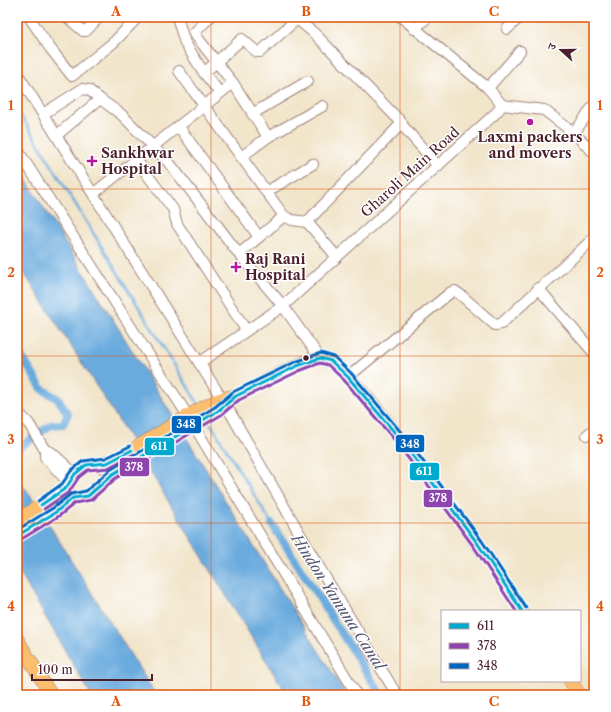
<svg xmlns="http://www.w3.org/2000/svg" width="611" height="712" font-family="'Libre Caslon Text','Noto Serif Devanagari',serif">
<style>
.water{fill:#6aabde;stroke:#5a6584}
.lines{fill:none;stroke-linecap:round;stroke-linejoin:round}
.stream{stroke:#6aabde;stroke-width:2.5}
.canal{stroke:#6aabde;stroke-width:8}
.minor-casing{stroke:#9e827a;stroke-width:12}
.major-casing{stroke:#9e827a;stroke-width:14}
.minor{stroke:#fff;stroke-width:10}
.major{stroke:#fabe6e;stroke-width:13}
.bus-1-casing{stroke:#fff;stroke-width:6}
.bus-2-casing{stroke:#fff;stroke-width:6}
.bus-3-casing{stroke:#fff;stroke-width:6}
.bus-1{stroke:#00a9ce;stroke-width:3}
.bus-2{stroke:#8e44ad;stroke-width:3}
.bus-3{stroke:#0065bd;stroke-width:3}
.grid{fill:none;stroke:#e0560e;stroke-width:1;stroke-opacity:0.55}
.poi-dot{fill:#b5179e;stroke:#fff;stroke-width:1.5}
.bus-dot{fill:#4a1f2b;stroke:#fff;stroke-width:1.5}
.labels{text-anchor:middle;stroke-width:3;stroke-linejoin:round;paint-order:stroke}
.poi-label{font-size:14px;font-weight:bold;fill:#4a1f2b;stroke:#fff;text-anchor:start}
.street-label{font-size:14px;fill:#4a1f2b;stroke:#fff}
.water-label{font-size:15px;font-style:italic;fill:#575773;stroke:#fff}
.line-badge{stroke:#fff;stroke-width:1.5}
.badge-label{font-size:11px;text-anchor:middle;font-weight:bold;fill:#fff}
.neatline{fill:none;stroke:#e0560e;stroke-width:1.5}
.grid-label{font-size:13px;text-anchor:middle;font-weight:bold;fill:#e0560e}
</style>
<rect width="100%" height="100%" fill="#fff"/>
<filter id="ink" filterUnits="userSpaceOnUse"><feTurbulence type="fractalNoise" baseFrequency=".025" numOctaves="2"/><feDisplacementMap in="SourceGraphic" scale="8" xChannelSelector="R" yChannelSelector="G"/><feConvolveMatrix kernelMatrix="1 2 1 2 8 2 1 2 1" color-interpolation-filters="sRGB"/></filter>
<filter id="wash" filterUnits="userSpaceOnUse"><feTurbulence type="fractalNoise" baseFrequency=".012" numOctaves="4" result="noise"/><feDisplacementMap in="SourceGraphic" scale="16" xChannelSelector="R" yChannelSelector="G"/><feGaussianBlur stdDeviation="0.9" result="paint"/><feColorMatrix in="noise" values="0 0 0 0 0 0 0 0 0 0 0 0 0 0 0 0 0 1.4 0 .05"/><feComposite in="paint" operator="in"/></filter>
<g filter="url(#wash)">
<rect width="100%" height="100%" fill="#f1e5ca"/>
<g class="water">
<path d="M17,165L346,695H287L126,432L17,262Z"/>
<path d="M17,479L29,493L156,695H91L17,568Z"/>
</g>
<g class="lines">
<g class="stream">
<path d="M17,109L199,405"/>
<path d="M209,421L272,524"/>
</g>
<g class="canal">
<path d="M17,349L42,389L58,399L68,414L63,424L51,425L20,447"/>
<path d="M272,524L381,695"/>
</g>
</g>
</g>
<g filter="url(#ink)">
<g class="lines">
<g class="minor-casing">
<g id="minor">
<path d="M29,17L50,48L72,76L114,42L138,17"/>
<path d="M67,17L83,31H86L99,17"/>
<path d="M177,17L185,43L204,73L220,93"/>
<path d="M210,17L195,32L196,36L233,83L268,137"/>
<path d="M299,17L297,19L315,34L402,123L307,222L337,257"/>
<path d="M414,29L428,17"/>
<path d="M507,29L520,17"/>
<path d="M179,71L284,216L292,220L307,222"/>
<path d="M17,73L222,399"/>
<path d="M204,73L242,39L257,52H260L297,19"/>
<path d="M488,88L520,51"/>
<path d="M502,105L544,110L574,133L594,153"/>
<path d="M43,114L82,89L89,90L100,99"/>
<path d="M252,114L308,81"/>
<path d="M402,125L438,166"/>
<path d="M179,127L259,237"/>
<path d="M574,133L594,105"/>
<path d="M57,135L100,99L122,115L171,165L239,254L283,306L199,363"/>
<path d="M17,149L188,416L357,695"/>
<path d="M241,157L268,137L323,106"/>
<path d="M137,161L173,209L177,224L246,330"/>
<path d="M266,192L313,164"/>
<path d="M93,194L233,83"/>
<path d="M239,254L284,216"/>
<path d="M538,288L594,353"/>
<path d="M320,358L283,306L497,112L502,105L488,88L401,17"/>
<path d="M348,377L451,292L455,291L462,296L495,325L501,324L594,238"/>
<path d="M226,405L316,562L397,695"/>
<path d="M17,411L29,424L45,450L51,452L75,474"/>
<path d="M587,435L594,429"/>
<path d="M45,450V457L69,483"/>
</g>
</g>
<g class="major-casing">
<g id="major">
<path d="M98,464C116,461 132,450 147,441C171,426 195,410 221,399C226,397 232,397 238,395C256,387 304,358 321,358C354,358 497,574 522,611"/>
<path d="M17,520C33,510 50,501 64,489C72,482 74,471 85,466C92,463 100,463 105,469"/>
<path d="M17,536L56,512L73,498L88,496L113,474L202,421L230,401"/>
<path d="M17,639L51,695"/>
<path d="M570,681L580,695"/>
</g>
</g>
<use href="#minor" class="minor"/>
<use href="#major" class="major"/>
<g class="bus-1-casing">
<g id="bus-1">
<path d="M41,505L66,488L75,474L86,465L107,463L132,450"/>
<path d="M17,536L56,512L73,498L88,496L113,474L218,411L236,396L297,366L320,358L331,361L348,377L401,440L478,544L522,611"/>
</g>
</g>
<g class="bus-2-casing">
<g id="bus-2">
<path d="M44,509L69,492L79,477L88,470L108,468L134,454"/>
<path d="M20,540L59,516L75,503L91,500L116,478L221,415L239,400L299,371L320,363L328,365L344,380L397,443L474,547L516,611"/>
</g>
</g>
<g class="bus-3-casing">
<g id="bus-3">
<path d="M38,501L62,484L71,471L83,461L106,458L130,446"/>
<path d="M17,530L53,508L71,494L86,491L110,470L215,407L233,392L295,362L321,353L334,357L351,373L405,437L482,541L526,608"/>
</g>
</g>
<use href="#bus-1" class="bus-1"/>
<use href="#bus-2" class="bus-2"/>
<use href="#bus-3" class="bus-3"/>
</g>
</g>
<path class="grid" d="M211,17V695M400,17V695M17,189H594M17,356H594M17,523H594"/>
<g class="poi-dot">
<circle cx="530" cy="122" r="4"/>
<path d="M90 155h4v4h4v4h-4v4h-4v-4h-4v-4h4z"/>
<path d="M234 261h4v4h4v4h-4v4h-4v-4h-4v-4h4z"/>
</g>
<circle class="bus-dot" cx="306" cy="358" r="3.5"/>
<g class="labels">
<g class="poi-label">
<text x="530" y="142" text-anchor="middle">Laxmi packers<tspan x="530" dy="16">and movers</tspan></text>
<text x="101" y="158">Sankhwar<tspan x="101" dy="16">Hospital</tspan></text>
<text x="245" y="264">Raj Rani<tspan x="245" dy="16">Hospital</tspan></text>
</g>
<g class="street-label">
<text transform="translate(410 172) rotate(-42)" y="5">Gharoli Main Road</text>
</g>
<g class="water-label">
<text transform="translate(338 602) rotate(57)" y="5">Hindon Yamuna Canal</text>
</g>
</g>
<g class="line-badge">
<rect x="171" y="415" width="31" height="19" rx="4" fill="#0065bd"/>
<rect x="395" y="434" width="30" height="19" rx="4" fill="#0065bd"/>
<rect x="144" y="437" width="31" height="19" rx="4" fill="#00a9ce"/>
<rect x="119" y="457" width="31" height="20" rx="4" fill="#8e44ad"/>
<rect x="409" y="462" width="31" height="19" rx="4" fill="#00a9ce"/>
<rect x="423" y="489" width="30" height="19" rx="4" fill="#8e44ad"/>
</g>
<g class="badge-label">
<text x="186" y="428">348</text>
<text x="410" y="448">348</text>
<text x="159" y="450">611</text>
<text x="134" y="471">378</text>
<text x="424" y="475">611</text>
<text x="438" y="502">378</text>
</g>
<rect width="611" height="712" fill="none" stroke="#fff" stroke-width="44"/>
<rect x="441" y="610" width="140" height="72" fill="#ffffff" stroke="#b7a5aa"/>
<rect x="449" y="623" width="20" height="6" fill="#00a9ce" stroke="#b7a5aa"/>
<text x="477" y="630" font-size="12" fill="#4a1f2b">611</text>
<rect x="449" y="643" width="20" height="6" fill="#8e44ad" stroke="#b7a5aa"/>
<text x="477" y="650" font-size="12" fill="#4a1f2b">378</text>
<rect x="449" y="663" width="20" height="6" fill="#0065bd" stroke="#b7a5aa"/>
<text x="477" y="670" font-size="12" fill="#4a1f2b">348</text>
<g transform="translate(561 50) rotate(291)" stroke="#ffffff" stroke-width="3" paint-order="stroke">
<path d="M0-3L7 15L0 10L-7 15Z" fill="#4a1f2b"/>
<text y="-6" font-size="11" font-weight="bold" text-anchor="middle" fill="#4a1f2b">उ</text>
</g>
<path d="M32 674v6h120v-6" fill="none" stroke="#4a1f2b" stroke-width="2"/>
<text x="38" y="674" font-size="12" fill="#4a1f2b" stroke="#ffffff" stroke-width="3" paint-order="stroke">100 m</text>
<rect x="22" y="22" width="567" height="668" class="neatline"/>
<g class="grid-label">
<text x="116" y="16">A</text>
<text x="306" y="16">B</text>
<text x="494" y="16">C</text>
<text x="11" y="110">1</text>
<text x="600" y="110">1</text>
<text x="11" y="277">2</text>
<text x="600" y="277">2</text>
<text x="11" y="444">3</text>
<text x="600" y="444">3</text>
<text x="11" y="611">4</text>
<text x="600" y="611">4</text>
<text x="116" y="706">A</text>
<text x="306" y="706">B</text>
<text x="494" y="706">C</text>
</g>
</svg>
